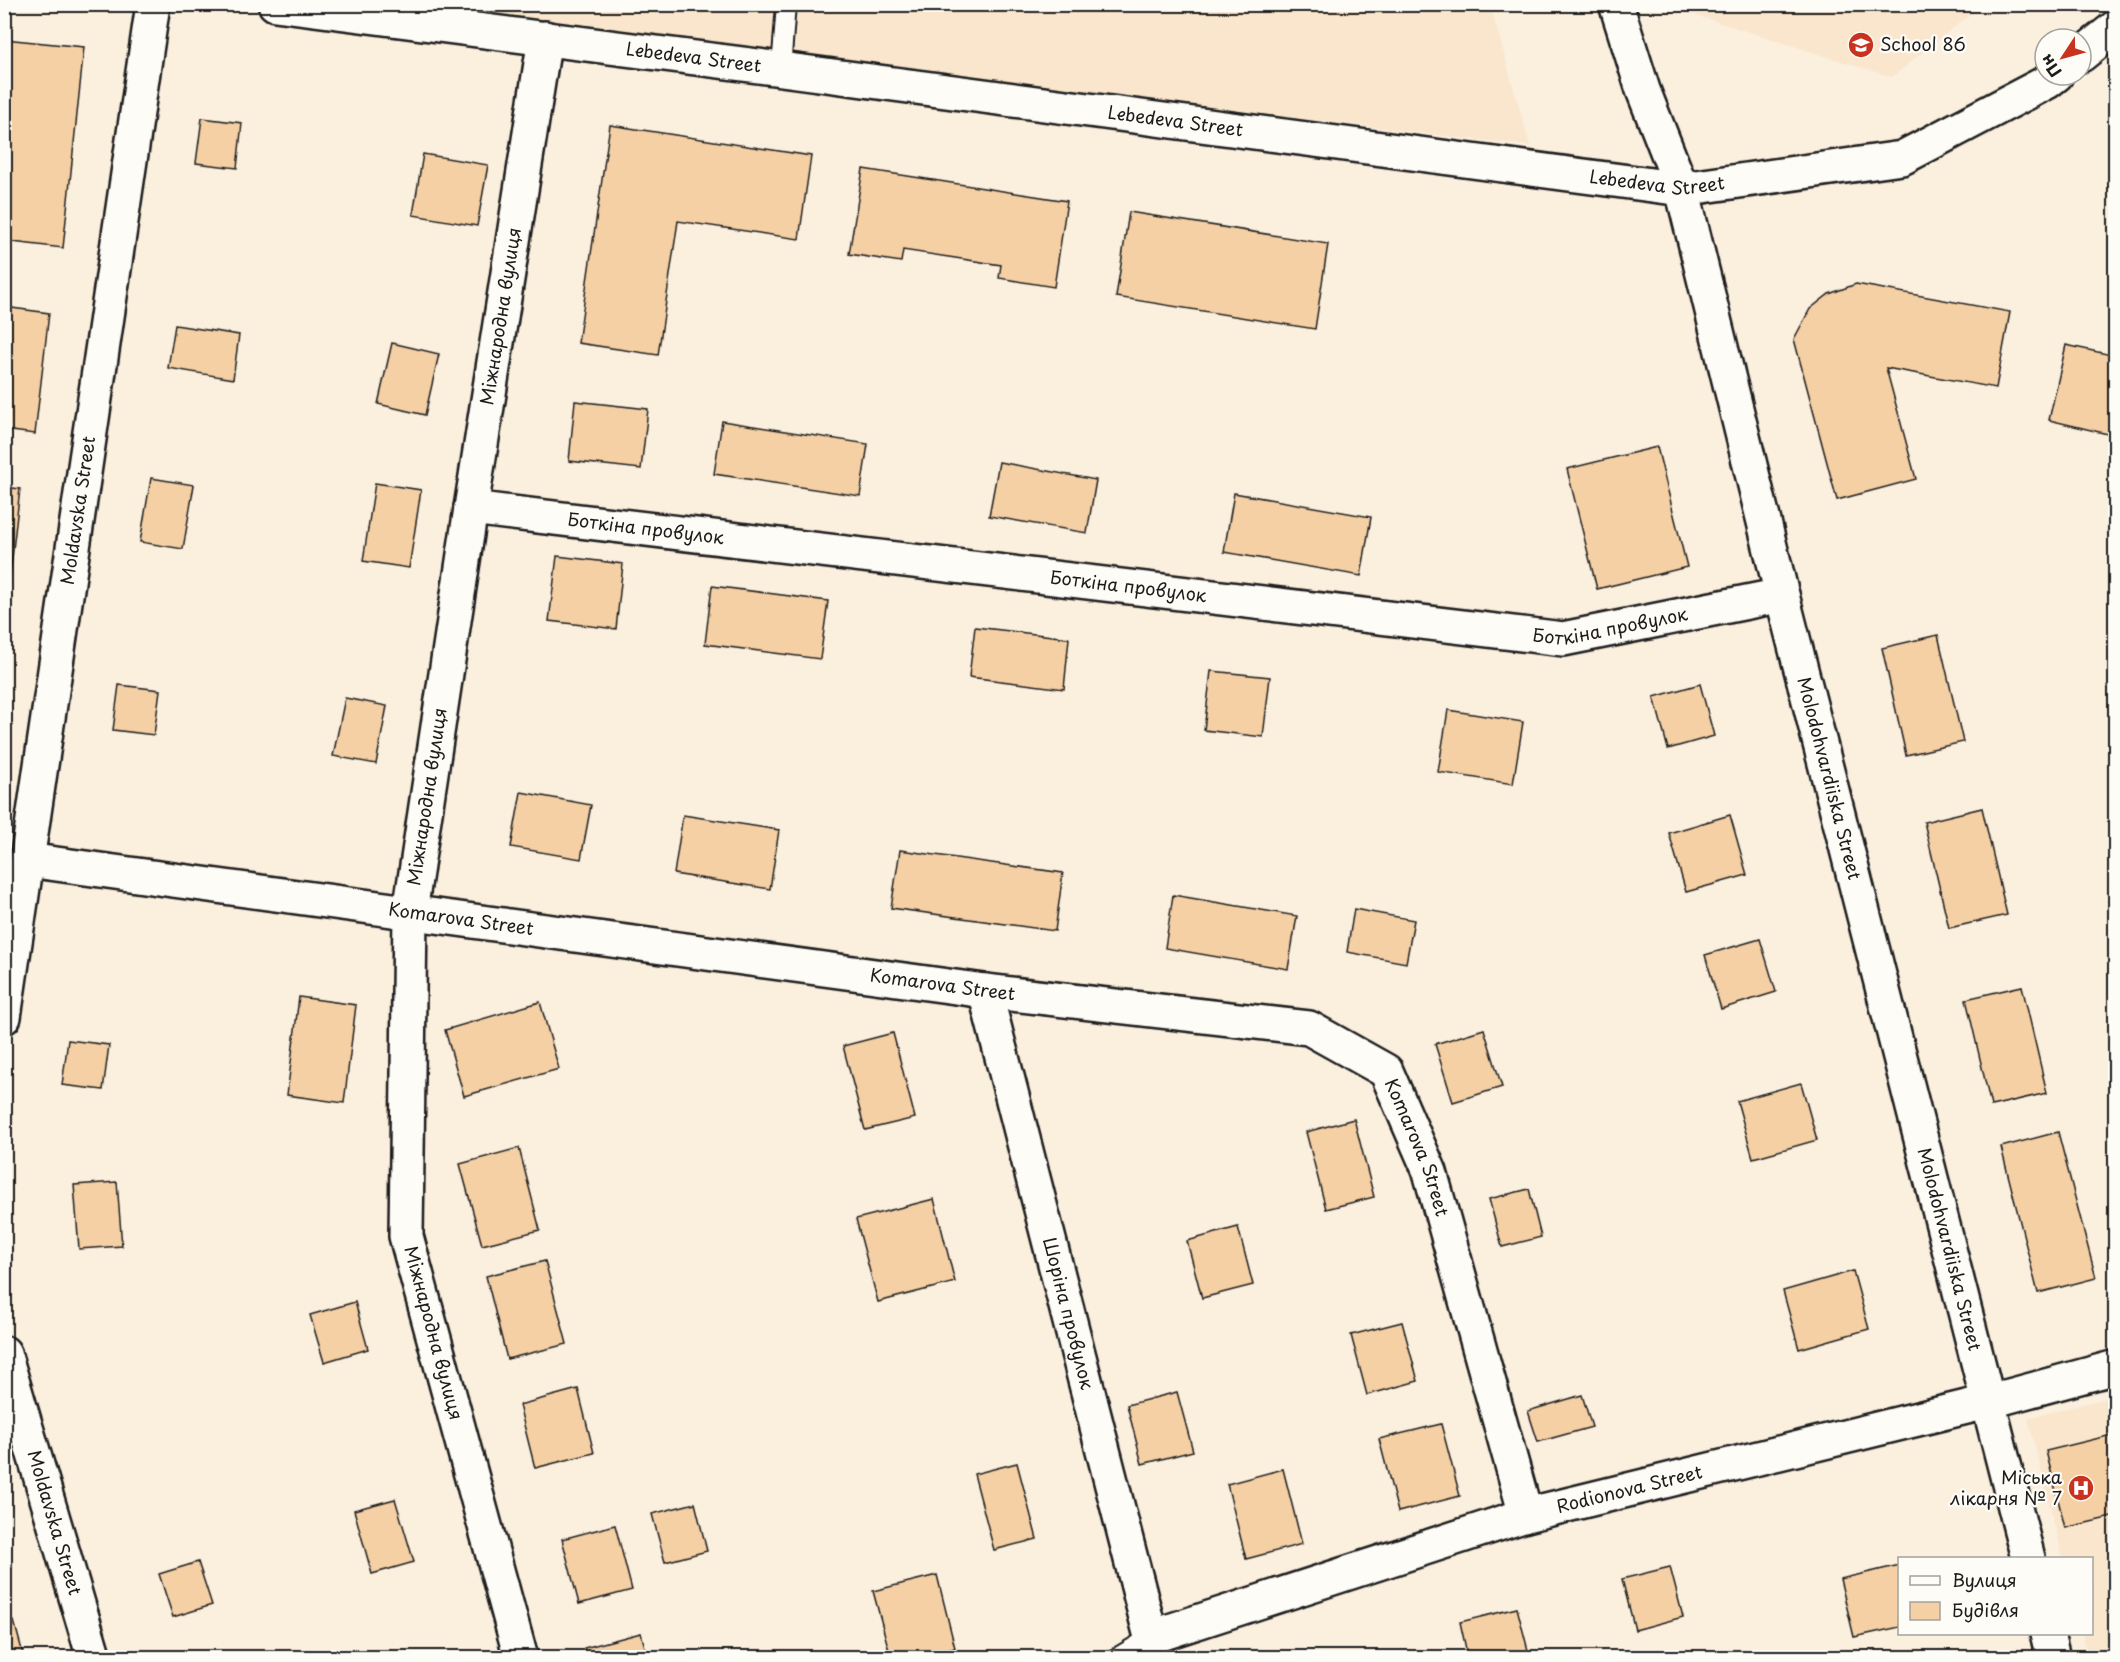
<svg xmlns="http://www.w3.org/2000/svg" width="2120" height="1662" font-family="'Playpen Sans',sans-serif">
<style>
.built{fill:#f9e6cd}
.building{fill:#f5d0a5;stroke:#1c1c1c;stroke-width:1.5}
.lines{fill:none;stroke-linecap:round;stroke-linejoin:round}
.service-casing{stroke:#1c1c1c;stroke-width:22}
.minor-casing{stroke:#1c1c1c;stroke-width:38}
.service{stroke:#fdfcf7;stroke-width:18}
.minor{stroke:#fdfcf7;stroke-width:33}
.labels{text-anchor:middle;stroke-width:4.5;stroke-linejoin:round;paint-order:stroke}
.poi-label{font-size:18px;fill:#1c1c1c;stroke:#fdfcf7;text-anchor:start}
.street-label{font-size:18px;fill:#1c1c1c;stroke:#fdfcf7}
</style>
<rect width="100%" height="100%" fill="#fbefde"/>
<filter id="ink" filterUnits="userSpaceOnUse"><feTurbulence type="fractalNoise" baseFrequency=".0167" numOctaves="2"/><feDisplacementMap in="SourceGraphic" scale="12" xChannelSelector="R" yChannelSelector="G"/><feConvolveMatrix kernelMatrix="1 2 1 2 8 2 1 2 1" color-interpolation-filters="sRGB"/></filter>
<g filter="url(#ink)">
<g class="built">
<path d="M401,5H1490L1530,146L900,70Z"/>
<path d="M1683,5V4L1982,5L1892,77L1686,12Z"/>
<path d="M2115,1396V1657H2088L2082,1634H2092V1558H2063L2028,1418Z"/>
</g>
<g class="building">
<path d="M4,39L84,47L63,248L4,241Z"/>
<path d="M202,118L242,123L237,168L196,163Z"/>
<path d="M610,125L811,156L799,239L678,221L658,355L578,343Z"/>
<path d="M423,154L488,165L477,226L413,215Z"/>
<path d="M863,169L1067,201L1054,287L999,278L1001,265L903,250L901,262L849,254Z"/>
<path d="M1129,212L1328,244L1315,329L1116,297Z"/>
<path d="M1856,284L2010,312L1996,388L1886,368L1916,479L1837,500L1794,339L1810,309L1829,294Z"/>
<path d="M4,307L49,313L35,434L4,430Z"/>
<path d="M175,325L239,335L233,379L168,368Z"/>
<path d="M392,343L439,354L425,415L378,404Z"/>
<path d="M2066,345L2116,356V436L2049,420Z"/>
<path d="M575,401L648,409L641,469L569,461Z"/>
<path d="M722,421L868,444L860,496L714,474Z"/>
<path d="M1657,447L1687,567L1597,589L1567,469Z"/>
<path d="M999,462L1096,480L1087,533L989,516Z"/>
<path d="M151,478L194,485L183,549L140,542Z"/>
<path d="M375,483L421,490L409,568L363,561Z"/>
<path d="M4,487L20,489L6,610H4Z"/>
<path d="M1234,493L1371,517L1361,576L1224,552Z"/>
<path d="M557,556L623,564L616,629L549,621Z"/>
<path d="M712,586L828,601L820,659L705,644Z"/>
<path d="M975,627L1069,638L1064,689L969,677Z"/>
<path d="M1938,635L1963,742L1906,755L1882,648Z"/>
<path d="M1211,671L1270,677L1263,737L1204,730Z"/>
<path d="M1700,684L1714,736L1668,749L1654,697Z"/>
<path d="M119,685L160,690L154,735L113,730Z"/>
<path d="M345,698L387,706L376,764L333,756Z"/>
<path d="M1448,710L1523,722L1513,784L1438,772Z"/>
<path d="M521,792L591,805L581,859L511,847Z"/>
<path d="M2116,792V805L2109,797Z"/>
<path d="M1982,808L2007,915L1949,928L1924,822Z"/>
<path d="M683,815L779,830L770,889L674,874Z"/>
<path d="M1730,815L1747,875L1686,892L1669,833Z"/>
<path d="M900,850L1063,873L1055,931L891,908Z"/>
<path d="M1173,895L1297,916L1288,969L1165,948Z"/>
<path d="M1354,909L1414,920L1406,963L1347,952Z"/>
<path d="M1760,939L1776,992L1721,1009L1705,955Z"/>
<path d="M2022,986L2047,1093L1991,1106L1966,999Z"/>
<path d="M299,997L356,1005L344,1103L287,1095Z"/>
<path d="M540,1002L559,1069L464,1096L445,1030Z"/>
<path d="M1484,1029L1502,1087L1453,1102L1435,1044Z"/>
<path d="M893,1033L915,1118L865,1130L843,1046Z"/>
<path d="M68,1040L109,1045L103,1090L62,1085Z"/>
<path d="M1801,1083L1817,1140L1753,1158L1737,1101Z"/>
<path d="M1354,1119L1374,1197L1326,1209L1306,1132Z"/>
<path d="M2058,1132L2096,1278L2038,1293L2001,1147Z"/>
<path d="M519,1148L540,1230L482,1245L460,1164Z"/>
<path d="M117,1182L122,1246L79,1249L74,1185Z"/>
<path d="M1529,1189L1541,1237L1502,1247L1489,1199Z"/>
<path d="M934,1199L955,1282L878,1302L856,1219Z"/>
<path d="M1238,1227L1253,1285L1202,1298L1187,1241Z"/>
<path d="M545,1261L567,1344L507,1359L486,1276Z"/>
<path d="M1853,1271L1869,1329L1799,1349L1783,1291Z"/>
<path d="M355,1302L368,1349L324,1362L310,1315Z"/>
<path d="M1402,1322L1418,1381L1367,1395L1351,1335Z"/>
<path d="M578,1389L594,1453L535,1468L519,1405Z"/>
<path d="M1177,1392L1193,1451L1142,1464L1127,1405Z"/>
<path d="M1582,1395L1592,1427L1538,1442L1528,1411Z"/>
<path d="M1441,1424L1460,1496L1398,1512L1379,1439Z"/>
<path d="M2116,1434V1516L2065,1528L2046,1451Z"/>
<path d="M1017,1463L1037,1539L994,1550L974,1474Z"/>
<path d="M1283,1469L1302,1544L1246,1559L1227,1484Z"/>
<path d="M395,1499L414,1562L372,1574L354,1510Z"/>
<path d="M695,1503L707,1551L665,1562L652,1514Z"/>
<path d="M615,1525L632,1590L579,1604L562,1539Z"/>
<path d="M198,1562L212,1605L173,1617L159,1574Z"/>
<path d="M1900,1565V1627L1854,1637L1840,1579Z"/>
<path d="M1670,1567L1683,1617L1635,1630L1622,1579Z"/>
<path d="M937,1575L955,1648L918,1658H891L873,1591Z"/>
<path d="M1517,1608L1530,1658H1468L1460,1622Z"/>
<path d="M14,1621L23,1654L4,1658V1623Z"/>
<path d="M641,1633L648,1658H587L584,1648Z"/>
<path d="M1932,1653L1933,1658H1914Z"/>
</g>
<g class="lines">
<g class="service-casing">
<g id="service">
<path d="M781,69L786,4"/>
<path d="M1116,1658L1151,1637"/>
</g>
</g>
<g class="minor-casing">
<g id="minor">
<path id="s1" d="M275,4L781,69L1682,189L1902,158L2047,82L2056,75"/>
<path id="s2" d="M1616,4L1643,90L1682,189L1782,595L2028,1558"/>
<path d="M2081,55L2116,27"/>
<path id="s3" d="M471,508L1563,639L1782,595"/>
<path id="s4" d="M27,860L985,991L1309,1028L1386,1071L1430,1172L1526,1515"/>
<path id="s5" d="M985,991L1151,1637L1526,1515L1987,1402L2116,1367"/>
<path id="s6" d="M4,1017L153,4"/>
<path id="s7" d="M4,1353L94,1658"/>
<path d="M2047,1634L2053,1658"/>
<path id="s8" d="M521,1658L406,1236L410,912L471,508L545,38"/>
</g>
</g>
<use href="#service" class="service"/>
<use href="#minor" class="minor"/>
</g>
</g>
<defs>
<g id="school-disc" transform="scale(1.35)"><circle r="9.5" fill="#c8321e" stroke="#fdfcf7"/><path d="M0-5L7-2L0 1L-7-2ZM-4 1L0 2.5L4 1V4Q0 6-4 4Z" fill="#fff"/></g>
<g id="hospital-disc" transform="scale(1.35)"><circle r="9.5" fill="#c8321e" stroke="#fdfcf7"/><path d="M-5-5h3v3.5h4V-5h3V5h-3V1.5h-4V5h-3Z" fill="#fff"/></g>
</defs>
<g fill-rule="evenodd">
<use href="#school-disc" x="1861" y="45"/>
<use href="#hospital-disc" x="2081" y="1488"/>
</g>
<g class="labels">
<g class="poi-label">
<text x="1880" y="51">School 86</text>
<text x="2062" y="1484" text-anchor="end">Міська<tspan x="2062" dy="21">лікарня № 7</tspan></text>
</g>
<g class="street-label">
<text dy="6" stroke="none"><textPath href="#s1" startOffset="422">Lebedeva Street</textPath></text>
<text dy="6" stroke="none"><textPath href="#s1" startOffset="908">Lebedeva Street</textPath></text>
<text dy="6" stroke="none"><textPath href="#s1" startOffset="1394">Lebedeva Street</textPath></text>
<text dy="6" stroke="none"><textPath href="#s8" startOffset="1364">Міжнародна вулиця</textPath></text>
<text dy="6" stroke="none"><textPath href="#s6" startOffset="512">Moldavska Street</textPath></text>
<text dy="6" stroke="none"><textPath href="#s3" startOffset="176">Боткіна провулок</textPath></text>
<text dy="6" stroke="none"><textPath href="#s3" startOffset="662">Боткіна провулок</textPath></text>
<text dy="6" stroke="none"><textPath href="#s3" startOffset="1148">Боткіна провулок</textPath></text>
<text dy="6" stroke="none"><textPath href="#s2" startOffset="804">Molodohvardiiska Street</textPath></text>
<text dy="6" stroke="none"><textPath href="#s8" startOffset="878">Міжнародна вулиця</textPath></text>
<text dy="6" stroke="none"><textPath href="#s4" startOffset="438">Komarova Street</textPath></text>
<text dy="6" stroke="none"><textPath href="#s4" startOffset="924">Komarova Street</textPath></text>
<text dy="6" stroke="none"><textPath href="#s4" startOffset="1464">Komarova Street</textPath></text>
<text dy="6" stroke="none"><textPath href="#s2" startOffset="1290">Molodohvardiiska Street</textPath></text>
<text dy="6" stroke="none"><textPath href="#s5" startOffset="333">Шоріна провулок</textPath></text>
<text transform="translate(433 1333) rotate(75)" y="6">Міжнародна вулиця</text>
<text dy="6" stroke="none"><textPath href="#s5" startOffset="1168">Rodionova Street</textPath></text>
<text dy="6" stroke="none"><textPath href="#s7" startOffset="177">Moldavska Street</textPath></text>
</g>
</g>
<rect width="2120" height="1662" fill="none" stroke="#fdfcf7" stroke-width="24"/>
<rect x="12" y="12" width="2096" height="1638" fill="none" stroke="#1c1c1c" stroke-width="2" filter="url(#ink)"/>
<rect x="1898" y="1557" width="195" height="78" fill="#fdfcf7" stroke="#a3a29f" stroke-width="1.5"/>
<rect x="1910" y="1576" width="30" height="9" fill="#fdfcf7" stroke="#a3a29f" stroke-width="1.5"/>
<text x="1952" y="1587" font-size="18" fill="#1c1c1c">Вулиця</text>
<rect x="1910" y="1602" width="30" height="18" fill="#f5d0a5" stroke="#a3a29f" stroke-width="1.5"/>
<text x="1952" y="1617" font-size="18" fill="#1c1c1c">Будівля</text>
<g transform="translate(2063 57) rotate(234)"><circle r="28" fill="#fdfcf7" stroke="#a3a29f" stroke-width="1.5"/>
<path d="M0-4.5L10 22L0 15L-10 22Z" fill="#c8321e"/>
<text y="-9" font-size="16" font-weight="bold" text-anchor="middle" fill="#1c1c1c">Пн</text>
</g>
</svg>
